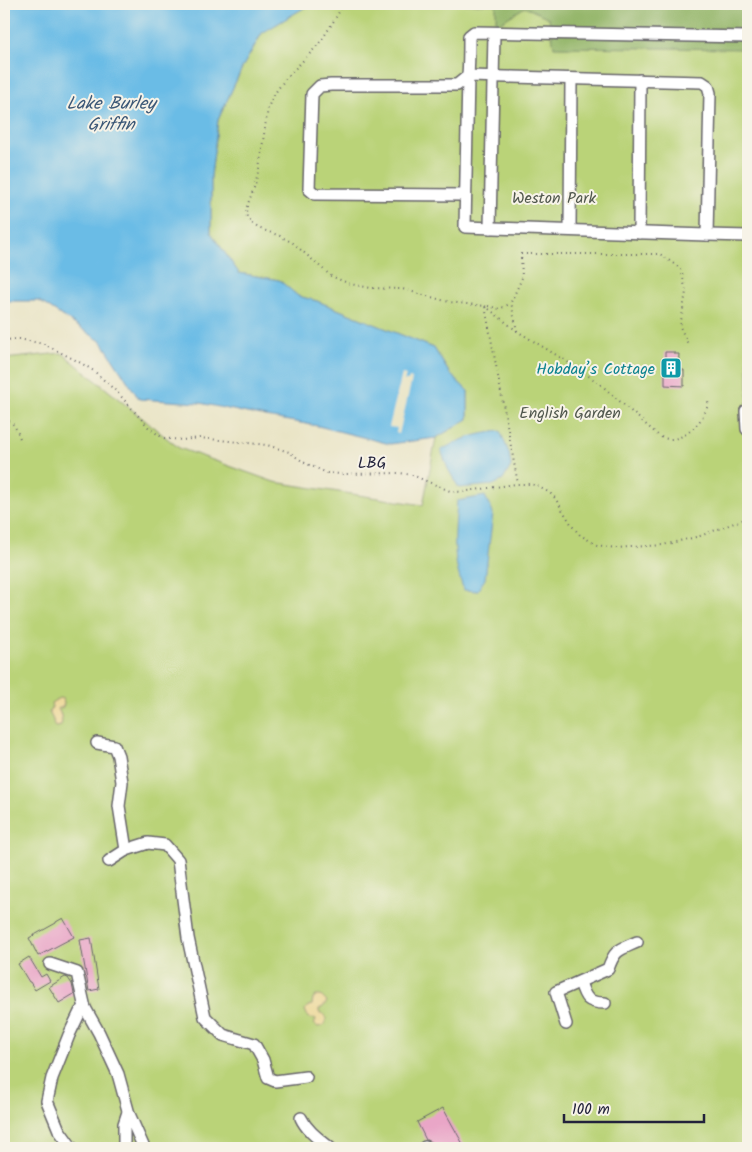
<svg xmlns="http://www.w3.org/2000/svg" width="752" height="1152" font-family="Kalam,sans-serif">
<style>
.green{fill:#bad378;stroke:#6e7a5a}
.forest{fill:#93b568;stroke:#5a6c52}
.sand{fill:#eeda9e;stroke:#887e6c}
.water{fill:#6bbce6;stroke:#466f90}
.pier{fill:#e9e4c5}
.building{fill:#e9a6c7}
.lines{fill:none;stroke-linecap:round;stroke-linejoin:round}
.minor-casing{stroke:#68666b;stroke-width:14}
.path{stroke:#68666b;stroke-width:2;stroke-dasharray:1 4;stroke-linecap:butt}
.minor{stroke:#fff;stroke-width:11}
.labels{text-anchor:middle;stroke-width:4;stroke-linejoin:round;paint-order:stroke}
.park-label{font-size:16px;fill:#50574d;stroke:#f7f3e8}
.culture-label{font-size:16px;fill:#0d838f;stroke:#f7f3e8;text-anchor:end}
.street-label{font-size:16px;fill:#22223b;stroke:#f7f3e8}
.water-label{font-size:18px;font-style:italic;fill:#3c5877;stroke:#f7f3e8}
</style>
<rect width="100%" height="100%" fill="#f7f3e8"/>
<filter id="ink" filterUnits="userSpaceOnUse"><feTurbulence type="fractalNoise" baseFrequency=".02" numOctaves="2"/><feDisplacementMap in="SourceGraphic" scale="10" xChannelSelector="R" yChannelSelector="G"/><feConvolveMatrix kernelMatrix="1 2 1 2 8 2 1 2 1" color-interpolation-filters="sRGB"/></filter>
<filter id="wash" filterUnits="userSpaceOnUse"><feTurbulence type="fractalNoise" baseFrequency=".0096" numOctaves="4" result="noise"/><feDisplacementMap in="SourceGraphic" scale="20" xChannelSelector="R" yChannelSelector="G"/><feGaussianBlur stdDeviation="1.12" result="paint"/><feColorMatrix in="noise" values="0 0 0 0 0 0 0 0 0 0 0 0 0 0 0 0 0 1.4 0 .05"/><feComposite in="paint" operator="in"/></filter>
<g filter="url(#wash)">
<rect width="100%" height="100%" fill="#e9e4c5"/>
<path class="green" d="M309,4H748V1148H4V359L62,353L179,448L274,482L423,505L436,438L468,419V391L450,374L434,348L317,301L298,296L279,280L239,273L211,233V176L218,120L243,66L262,33L307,6Z"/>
<path class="forest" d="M496,4H748V49L554,47L549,18L525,7L496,25Z"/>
<g class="sand">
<path d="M59,698L63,699L64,704L62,708H59L58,709C61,714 63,720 61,726L57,727L54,726L53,720L49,712L52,707L51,703Z"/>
<path d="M316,996H321L327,1002L323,1007L319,1009V1012L325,1015L326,1018C325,1024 324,1026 318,1027L314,1024L316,1020L315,1018L312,1019L308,1017L305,1010L308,1006L312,1005L313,998Z"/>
</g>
<g class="water">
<path d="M4,4H309L307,6L262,33L243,66L218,120L211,176V233L239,273L279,280L298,296L317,301L434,348L450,374L468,391V419L436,438L390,444L318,426L266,417L200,403L139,399L102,342L39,301H4Z"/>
<path d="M500,431L509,453L511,466L503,480L493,485L459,488L448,469L441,450C463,438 475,434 500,431Z"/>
<path d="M485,496L493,513L485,579L477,591L464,590C451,559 455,533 457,501Z"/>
</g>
<path class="pier" d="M402,374L406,375L404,381H408L409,378L412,379L399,434L396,433L397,428L389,427Z"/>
<g id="blocks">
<g class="building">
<path d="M665,352H674V354H679L678,370H684V386L665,385Z"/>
<path d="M63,918L74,937L38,956L29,938L56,923V922Z"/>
<path d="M91,938L99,989L89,991L80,940Z"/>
<path d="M29,957L41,977L46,974L50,981L35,990L30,982H29L18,964Z"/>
<path d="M65,977L68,978L72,984L74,994L59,1003L49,987Z"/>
<path d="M443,1108L464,1146L459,1148H432L431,1142L426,1140L417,1122Z"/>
</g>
</g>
</g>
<g filter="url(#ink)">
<use href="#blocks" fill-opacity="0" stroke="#68666b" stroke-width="1"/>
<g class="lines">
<g class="minor-casing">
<g id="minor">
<path d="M465,195L315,194L309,189L312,94L320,86L331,85H457L468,76L702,82L708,86L710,93L707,235L465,227L468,76C469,63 469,50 469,36L474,32L748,37"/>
<path d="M490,228L494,33"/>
<path d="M570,230L571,79"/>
<path d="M639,233L640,80"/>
<path d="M707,235L748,236"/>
<path d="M746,411L747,429L748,430"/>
<path d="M97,743L114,746L118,756L122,782L119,806L126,850L109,861"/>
<path d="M126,850L148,843L165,845L178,860L188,938L205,1017L223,1035L254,1044L263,1060L268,1078L275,1081L306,1077"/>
<path d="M50,964L77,973L85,1008L99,1033L118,1074L129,1114L144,1148"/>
<path d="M580,982C585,998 587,1003 605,1003"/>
<path d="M566,1024L556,992L608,969C615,949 619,950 637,942"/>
<path d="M301,1118C307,1131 319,1139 330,1148"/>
<path d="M72,1148L59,1130L47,1101L52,1078L69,1035L80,1012L85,1008"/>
<path d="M124,1148V1124L128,1112"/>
<path d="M424,1148L425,1147"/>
</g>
</g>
<g class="path">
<path d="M344,4C335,18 327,34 316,47C299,66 276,84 268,108L259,168L255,185L246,209L247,218L253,224L258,228L280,236L293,243L331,276L350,284L371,288L402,289L449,302L485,306L518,484"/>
<path d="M485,306L517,331L566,361L599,383L659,436C677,446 697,429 705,412C707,409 708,404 709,400"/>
<path d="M488,306L500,309L511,303"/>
<path d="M517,331L511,302L522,278L521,254H660L681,269L686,292L680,327L688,344"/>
<path d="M4,340L19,339L44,344L81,363L94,371L118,393L150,429L163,438L182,440L200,438L267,445L289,452L305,463L327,473L341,474L400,473L412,475L450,491L461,492L516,484H531L537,486L550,493L555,498L573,527L580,535L597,545L615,548L663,545L700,536L742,520L748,519"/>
<path d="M4,419C15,422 17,431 21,441"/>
</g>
<use href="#minor" class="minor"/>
</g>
</g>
<defs>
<g id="building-square" transform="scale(1.125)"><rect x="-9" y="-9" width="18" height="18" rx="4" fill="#0f9aa8" stroke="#f7f3e8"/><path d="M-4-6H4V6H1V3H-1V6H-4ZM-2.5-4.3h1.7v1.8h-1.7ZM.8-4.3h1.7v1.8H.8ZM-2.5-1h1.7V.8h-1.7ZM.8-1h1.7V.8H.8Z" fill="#fff"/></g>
</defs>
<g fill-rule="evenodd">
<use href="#building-square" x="671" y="368"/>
</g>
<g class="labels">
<g class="park-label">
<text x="554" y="203">Weston Park</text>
<text x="570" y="418">English Garden</text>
</g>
<g class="culture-label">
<text x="655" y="374">Hobday’s Cottage</text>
</g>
<g class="street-label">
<text transform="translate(372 462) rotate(-1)" y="6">LBG</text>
</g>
<g class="water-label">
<text x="111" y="109">Lake Burley<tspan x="111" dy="21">Griffin</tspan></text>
</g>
</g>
<rect width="752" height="1152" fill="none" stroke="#f7f3e8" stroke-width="20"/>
<path d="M564 1114v8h140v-8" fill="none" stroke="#22223b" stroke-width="2.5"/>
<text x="572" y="1114" font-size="15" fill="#22223b" stroke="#f7f3e8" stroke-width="4" paint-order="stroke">100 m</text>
</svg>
